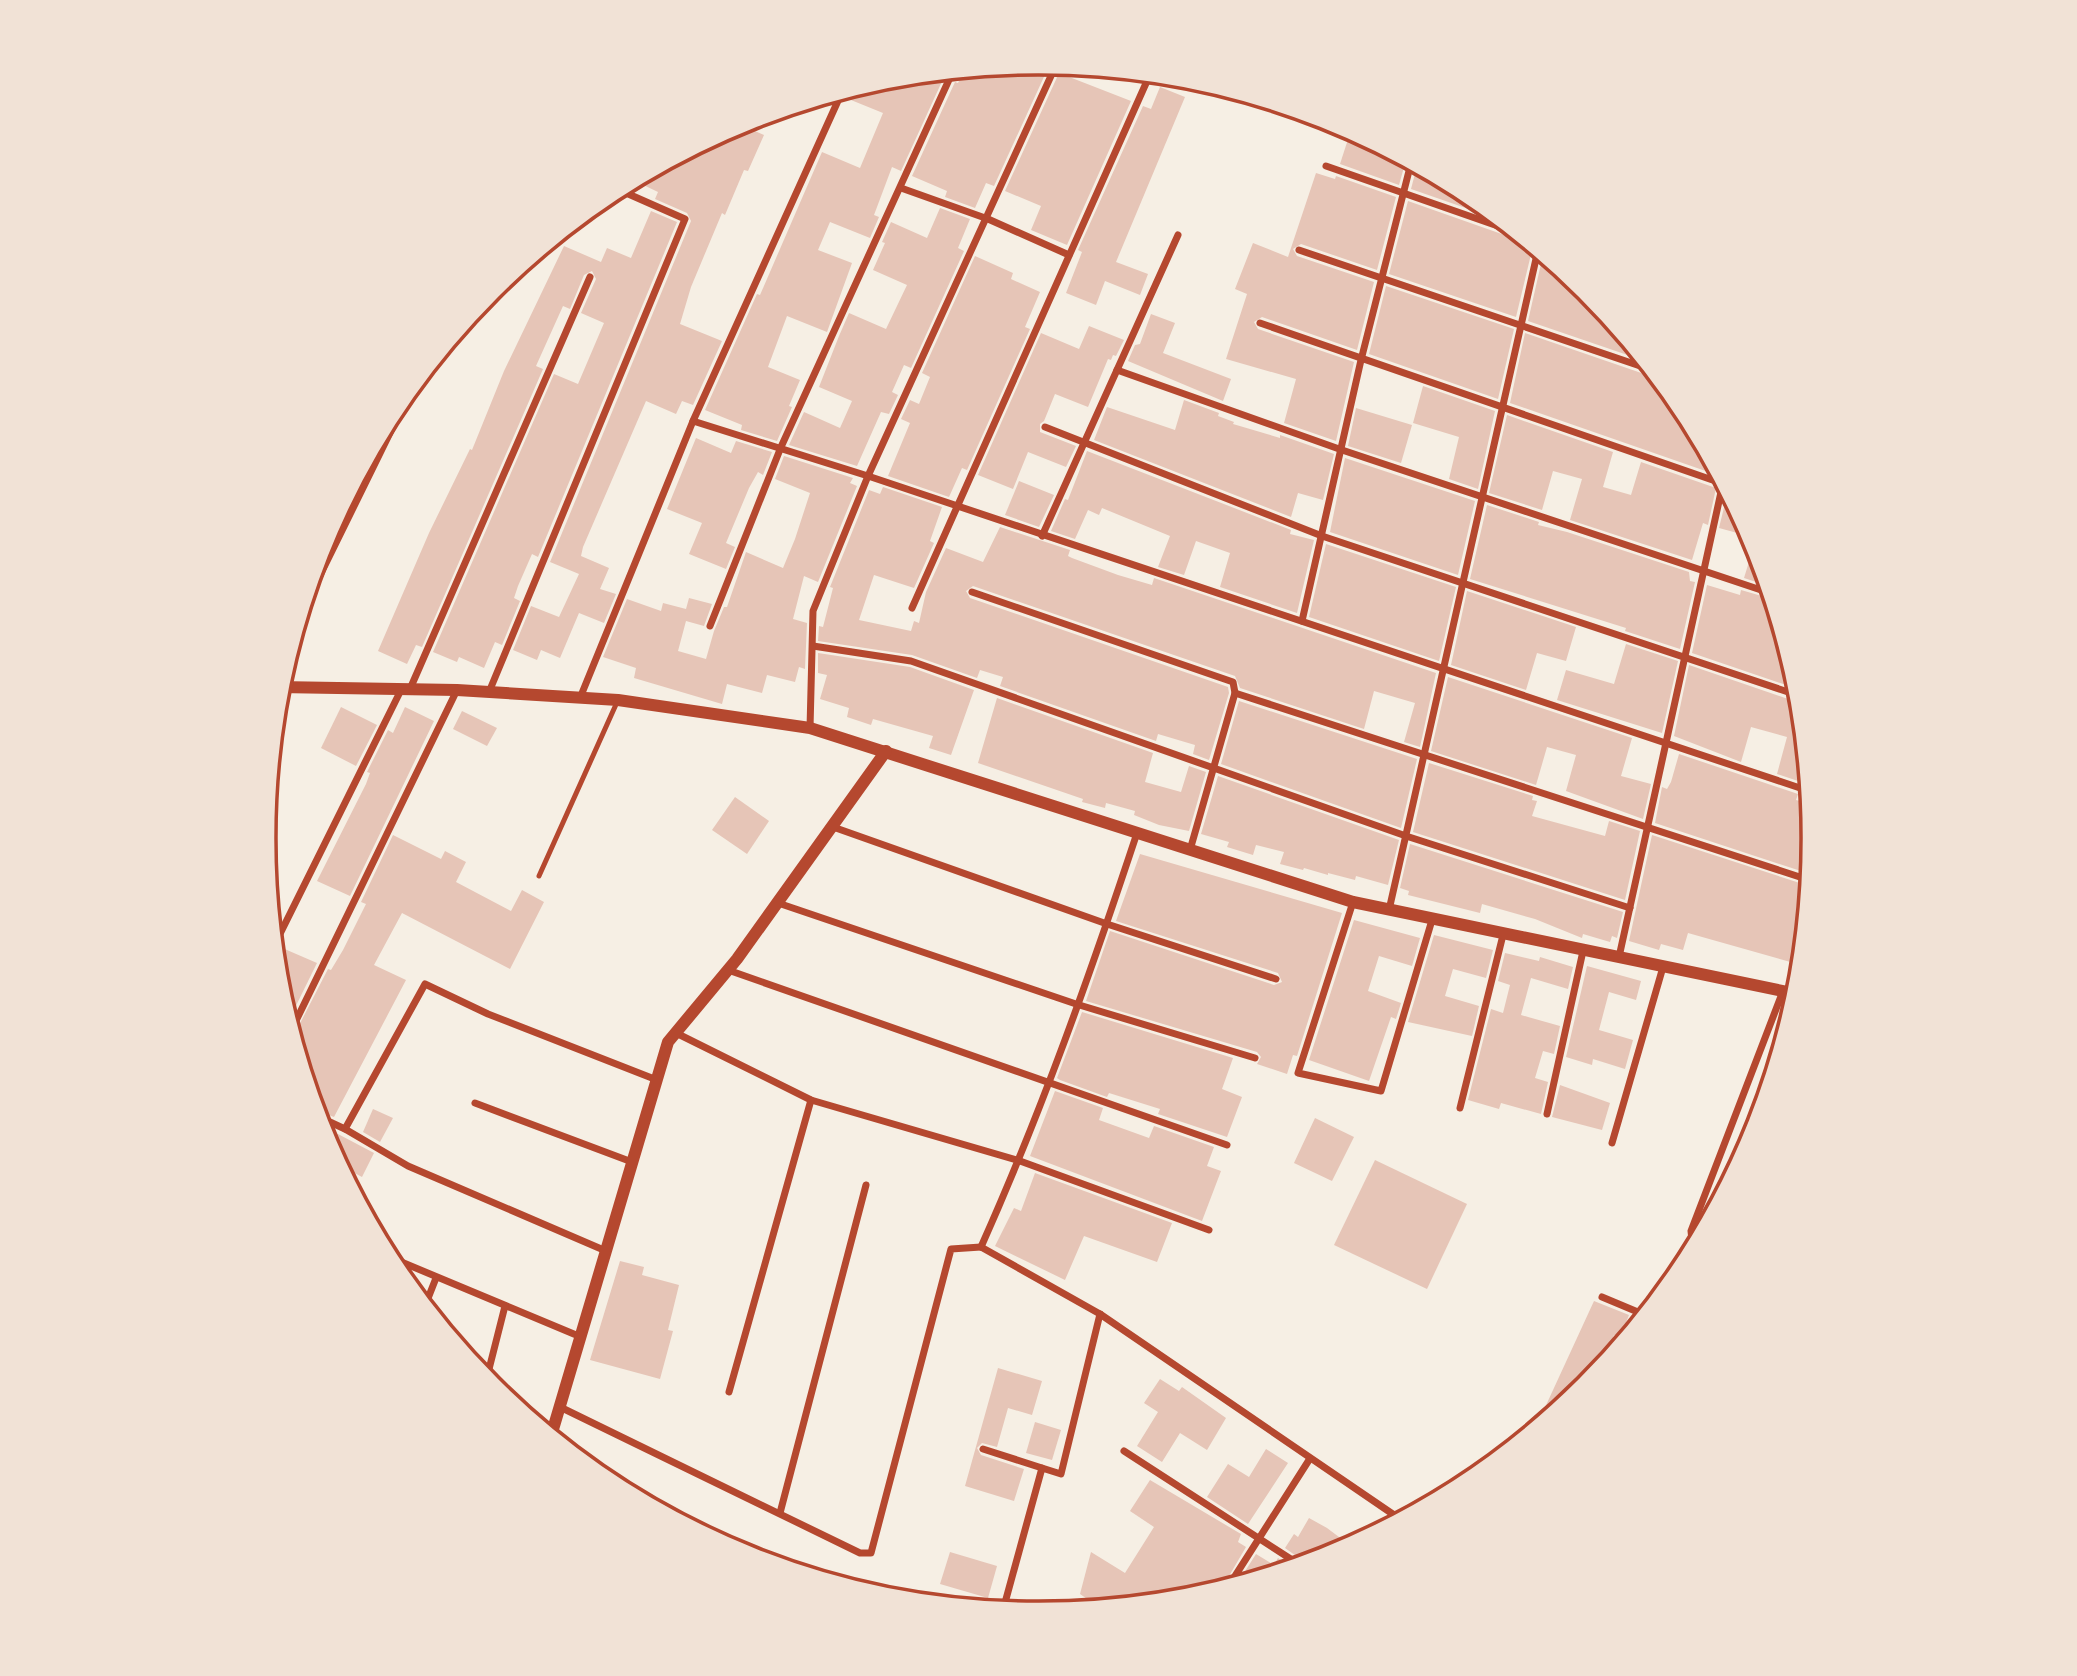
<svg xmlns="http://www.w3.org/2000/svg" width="2077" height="1676" font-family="'Varela Round',sans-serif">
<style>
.building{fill:#e6c5b7}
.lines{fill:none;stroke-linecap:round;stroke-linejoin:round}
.service{stroke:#b5482f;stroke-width:5}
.minor{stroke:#b5482f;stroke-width:7}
.tertiary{stroke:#b5482f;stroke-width:12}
.rim{fill:none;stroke:#b5482f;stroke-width:3.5}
</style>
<rect width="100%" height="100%" fill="#f6efe4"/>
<g class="building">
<path d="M1038,63L1048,68L994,186L986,183L975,208L945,197L947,191L912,176L955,82L958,83L964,70Z"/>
<path d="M935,73L944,77L901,171L892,167L874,215L879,217L870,238L830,222L818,250L852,263L827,332L787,316L768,367L800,380L789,406L792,407L777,441L741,430L742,425L705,410L757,294L760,295L822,152L860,168L883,113L846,98L848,90L878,81L896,88L902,76Z"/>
<path d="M1059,73L1131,101L1067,245L1031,230L1041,206L1005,191Z"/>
<path d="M1160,87L1185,97L1116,262L1148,274L1140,295L1105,281L1096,305L1066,293L1082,252L1078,250L1143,106L1151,109Z"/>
<path d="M739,124L764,135L748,171L744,170L725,215L722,213L691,287L680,324L722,341L693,405L682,401L676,414L646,401L583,547L581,556L609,568L600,589L616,594L604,623L579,613L560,658L541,650L537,660L513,650L531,606L559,617L579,574L550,562L691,221L687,213L655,199L658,192L633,180Z"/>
<path d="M1351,130L1406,160L1399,185L1340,164Z"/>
<path d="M1417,166L1469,194L1503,221L1411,189Z"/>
<path d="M1316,173L1335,179L1336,176L1396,197L1377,270L1301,244L1293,249L1297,256L1374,282L1357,350L1262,317L1254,322L1258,329L1354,362L1336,441L1284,423L1296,379L1226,359L1247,294L1235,289L1253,243L1288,257Z"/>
<path d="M1408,201L1513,238L1520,235L1533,246L1516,317L1389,274Z"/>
<path d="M940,208L970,219L958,248L964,251L911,368L904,365L892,392L898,395L889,414L881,412L857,466L789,445L804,412L840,428L852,401L819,387L839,336L849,313L886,329L907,285L873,270L885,243L882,242L891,222L927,238Z"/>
<path d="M651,211L677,222L538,557L532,554L518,586L514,598L520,601L502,645L495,642L484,668L459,657L457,662L433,652L554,374L578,384L604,323L581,313L596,279L592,271L584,275L570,309L563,306L536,366L543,369L422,647L416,645L407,664L378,651L429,533L470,449L472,450L504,371L564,246L601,262L607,248L631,258Z"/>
<path d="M1543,255L1587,290L1645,361L1528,321Z"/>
<path d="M975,256L1013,273L1011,279L1040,292L1025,327L1030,329L967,470L962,468L949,497L888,476L910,423L901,419L910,400L919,404L930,377L922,373Z"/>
<path d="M1386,286L1514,329L1498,399L1369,354Z"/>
<path d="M1151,314L1175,323L1163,353L1231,379L1223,401L1128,361L1135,345L1140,344Z"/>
<path d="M1089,326L1124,340L1116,356L1113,355L1111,360L1108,359L1088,407L1055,394L1044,421L1040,424V432L1076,446L1066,467L1028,452L1013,489L978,475L1041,333L1079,349Z"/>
<path d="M1525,333L1650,376L1656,375L1683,408L1720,476L1510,403Z"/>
<path d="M1423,386L1495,411L1478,489L1449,479L1459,437L1413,423Z"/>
<path d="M1184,400L1219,413L1218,416L1234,422L1233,424L1280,438V435L1334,454L1323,500L1298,493L1291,517L1094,440L1107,407L1175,430Z"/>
<path d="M1356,408L1412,425L1401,463L1348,446Z"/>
<path d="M1507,415L1613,452L1603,487L1631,495L1641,462L1716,488L1708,525L1703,523L1692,560L1570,520L1582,479L1553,471L1542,510L1489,493Z"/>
<path d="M696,438L731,453L736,441L772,452L763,475L758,472L749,488L726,543L735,547L726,569L689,554L702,523L667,509Z"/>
<path d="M1087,451L1291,530L1290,534L1314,540L1297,613L1220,587L1230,553L1196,541L1184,575L1158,567L1170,536L1102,508L1099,515L1088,510L1075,539L1051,531L1065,499L1068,500Z"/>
<path d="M784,456L853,478L850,483L857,486L818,582L804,576L793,619L807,623L805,669L799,667L795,682L767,675L762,693L727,684L722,704L634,678L636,668L603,657L627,599L661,611L663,603L686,609L689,598L712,604L704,626L686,621L678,651L706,659L714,631L724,607H727L746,552L783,568L795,539L810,493L775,479Z"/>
<path d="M1345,458L1475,501L1458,575L1330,532Z"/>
<path d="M1019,481L1054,495L1039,527L1005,515Z"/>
<path d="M883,487L942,507L930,541L934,543L914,588L874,575L859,620L911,631L914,621L919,623L926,592L946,548L983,562L1000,527L1070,550L1068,556L1072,558L1118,575L1152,585L1154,578L1436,673L1420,747L1404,742L1415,703L1374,691L1364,729L1240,688L1235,676L973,586L966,591L970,598L1228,687L1229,693L1209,760L1193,754L1195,745L1158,734L1156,741L1000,686L1003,677L980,670L977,678L912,655L818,641L819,626L823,627L833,588L830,587L869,490L880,494Z"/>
<path d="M1728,491L1752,537L1719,528Z"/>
<path d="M1487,505L1539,522L1538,525L1567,532L1689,572L1690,581L1695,582L1680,649L1625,631L1626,628L1470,579Z"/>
<path d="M1755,542L1767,583L1768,586L1744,578Z"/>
<path d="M1326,544L1456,587L1439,661L1309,617Z"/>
<path d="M1707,585L1740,595L1741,590L1772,599L1797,680L1795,688L1692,653Z"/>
<path d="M1467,591L1576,627L1566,661L1537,653L1526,690L1451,665Z"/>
<path d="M1626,644L1678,661L1662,733L1557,700L1566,670L1614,684Z"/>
<path d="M818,653L910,667L974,690L951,755L929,748L933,736L873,719L871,725L847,717L849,708L820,699L827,675L818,673Z"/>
<path d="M1689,665L1791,700L1790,704L1801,708L1806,764L1801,782L1777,774L1787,737L1751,727L1741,762L1674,736Z"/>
<path d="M1448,677L1632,738L1621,776L1651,784L1643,819L1566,791L1576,755L1547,747L1536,785L1431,751Z"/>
<path d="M997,698L1153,753L1145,782L1181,792L1189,766L1206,772L1189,831L1159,825L1134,815L1135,811L1106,803L1105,808L1082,802L1083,799L978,763Z"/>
<path d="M1239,701L1417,759L1401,828L1221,764Z"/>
<path d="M341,707L377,725L356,766L321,748Z"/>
<path d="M405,707L434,721L350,896L317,881L366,784L370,773L367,772L388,730L393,733Z"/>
<path d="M462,711L497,728L487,746L453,729Z"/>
<path d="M1679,754L1798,794L1796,800L1810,804L1813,838L1810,874L1655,823L1662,787L1667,789L1671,782Z"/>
<path d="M1429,763L1533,796L1532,800L1537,801L1532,816L1605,836L1609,821L1640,831L1625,900L1413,832Z"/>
<path d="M1218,776L1399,840L1388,885L1356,876L1355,880L1328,873V875L1304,868L1303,870L1280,864L1284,852L1256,845L1253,855L1227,847L1229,842L1201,834Z"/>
<path d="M735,797L769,821L747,854L712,830Z"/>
<path d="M393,835L441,859L445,851L466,862L456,882L511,911L522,890L544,902L510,969L402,913L374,965L406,980L334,1117L315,1110L293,1037L328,969L331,970L343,950L366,904L361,902Z"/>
<path d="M1652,835L1809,886L1801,965L1688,933L1683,950L1661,944L1659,950L1629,941Z"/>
<path d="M1410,844L1623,912L1617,938L1612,936L1610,942L1583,934L1582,938L1535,919L1482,904L1480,913L1408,895L1409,891L1400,888Z"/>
<path d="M1140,854L1342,913L1297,1056L1293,1055L1287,1074L1257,1064L1261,1057L1257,1052L1086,1001L1110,931L1274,985L1282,982L1278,973L1116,921Z"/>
<path d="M1354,920L1420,938L1412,966L1379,956L1368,991L1401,1003L1396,1019L1391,1017L1369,1081L1309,1060Z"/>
<path d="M1434,935L1493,950L1486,978L1453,969L1445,996L1479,1006L1472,1036L1408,1022Z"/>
<path d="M280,947L317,963L288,1022L278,989L275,952Z"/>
<path d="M1505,953L1539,961L1540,957L1573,967L1568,989L1531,978L1521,1015L1560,1026L1554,1054L1543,1051L1535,1078L1548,1082L1541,1114L1501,1103L1499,1109L1468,1100L1491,1009L1503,1013L1510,985L1498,981Z"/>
<path d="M1587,966L1641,981L1636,1000L1609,992L1599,1030L1633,1040L1625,1069L1593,1059L1592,1065L1566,1057Z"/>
<path d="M1082,1012L1233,1058L1222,1089L1242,1097L1227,1137L1158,1114L1160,1109L1109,1093L1107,1097L1060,1080L1057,1078Z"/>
<path d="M1560,1085L1610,1103L1602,1130L1552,1117Z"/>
<path d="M1055,1091L1103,1108L1099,1120L1149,1138L1154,1126L1214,1147L1207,1166L1221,1171L1202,1221L1030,1156Z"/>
<path d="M373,1109L393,1118L380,1142L363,1132Z"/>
<path d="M1315,1118L1354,1137L1332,1181L1294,1163Z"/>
<path d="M319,1124L374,1153L362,1177L338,1164Z"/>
<path d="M1375,1160L1467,1204L1427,1289L1334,1245Z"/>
<path d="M1035,1173L1172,1223L1157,1262L1084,1236L1065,1280L995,1246L1014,1208L1021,1211Z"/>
<path d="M620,1261L644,1267L642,1275L679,1285L668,1330L673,1331L660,1379L590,1360Z"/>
<path d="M1594,1301L1629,1315L1620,1338L1614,1335L1599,1370L1586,1386L1536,1427Z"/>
<path d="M998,1368L1042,1381L1032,1415L1008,1408L997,1447L982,1443L977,1448L981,1455L1024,1469L1014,1501L965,1486Z"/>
<path d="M1160,1379L1179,1391L1182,1387L1226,1418L1207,1450L1180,1433L1162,1462L1137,1446L1158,1412L1144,1403Z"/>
<path d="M1035,1422L1061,1430L1052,1460L1026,1453Z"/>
<path d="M1266,1449L1288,1463L1248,1524L1207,1497L1228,1464L1249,1477Z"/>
<path d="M1150,1480L1241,1534L1238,1542L1246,1547L1222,1588L1189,1598L1099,1607L1080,1594L1091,1552L1125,1573L1154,1527L1130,1511Z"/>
<path d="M1309,1518L1327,1528L1351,1546L1306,1563L1285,1548L1294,1534L1298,1537Z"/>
<path d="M950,1552L997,1566L988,1598L940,1584Z"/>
<path d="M1256,1554L1274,1565L1278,1558L1292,1567L1237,1584Z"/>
</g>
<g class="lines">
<path class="service" d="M539,876L618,700"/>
<g class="minor">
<path d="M1326,166L1515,232"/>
<path d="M901,188L988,219L1069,255"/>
<path d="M1299,250L1652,370"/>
<path d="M1260,323L1724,484"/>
<path d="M1117,370L1342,450L1770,593"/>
<path d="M693,421L868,476L1809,791"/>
<path d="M1045,427L1322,536L1800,696"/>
<path d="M1042,536L1178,235"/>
<path d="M972,592L1233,682L1235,693L1190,850"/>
<path d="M912,608L1147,81"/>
<path d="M299,618L415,382"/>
<path d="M1302,621L1361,360L1411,163"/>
<path d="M710,626L781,447L953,71"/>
<path d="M813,646L911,661L1406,836L1630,908"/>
<path d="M410,689L590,277"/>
<path d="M489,692L685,219L617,189"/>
<path d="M1235,693L1809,880"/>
<path d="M580,698L693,421L842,92"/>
<path d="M810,728L813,611L868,476L1056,65"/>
<path d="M833,827L1107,924L1276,979"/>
<path d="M1353,902L1298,1073L1381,1091L1432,920"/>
<path d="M778,903L1076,1004L1255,1058"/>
<path d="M1389,910L1538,250"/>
<path d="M274,946L401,690"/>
<path d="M1619,957L1723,483"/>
<path d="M728,970L1227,1145"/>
<path d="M291,1031L457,690"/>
<path d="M676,1033L811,1100L1020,1161L1209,1230"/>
<path d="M475,1103L632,1162"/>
<path d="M1460,1108L1503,935"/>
<path d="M1547,1114L1583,951"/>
<path d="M317,1116L345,1129L408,1166L606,1251"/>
<path d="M345,1129L425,984L488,1014L657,1080"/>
<path d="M1612,1143L1663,967"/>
<path d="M981,1247L1100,1314L1400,1519"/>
<path d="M981,1247C1041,1113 1091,972 1137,833"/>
<path d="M1693,1250L1691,1231L1783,991"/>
<path d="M387,1256L581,1337"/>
<path d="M1602,1297L1645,1315"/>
<path d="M425,1306L436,1278"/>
<path d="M486,1381L505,1306"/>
<path d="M729,1392L811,1100"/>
<path d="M560,1407L860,1553H871L951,1249L981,1247"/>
<path d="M983,1449L1042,1468"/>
<path d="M1124,1451L1300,1565"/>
<path d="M780,1513L866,1185"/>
<path d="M1228,1587L1309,1460"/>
<path d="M1003,1610L1042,1468L1061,1474L1100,1314"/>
</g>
<g class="tertiary">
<path d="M278,687L457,690L618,700L810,728L1353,902L1797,994"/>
<path d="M551,1436L668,1042L737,959L886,751"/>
</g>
</g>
<path d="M0 0H2077V1676H0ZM1038 75H1039A762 762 0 0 1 1801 837V839A762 762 0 0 1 1039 1601H1038A762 762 0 0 1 276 839V837A762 762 0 0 1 1038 75Z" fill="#f1e2d6" fill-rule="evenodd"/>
<path class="rim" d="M1038 75H1039A762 762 0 0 1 1801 837V839A762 762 0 0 1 1039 1601H1038A762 762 0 0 1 276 839V837A762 762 0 0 1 1038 75Z"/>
</svg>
